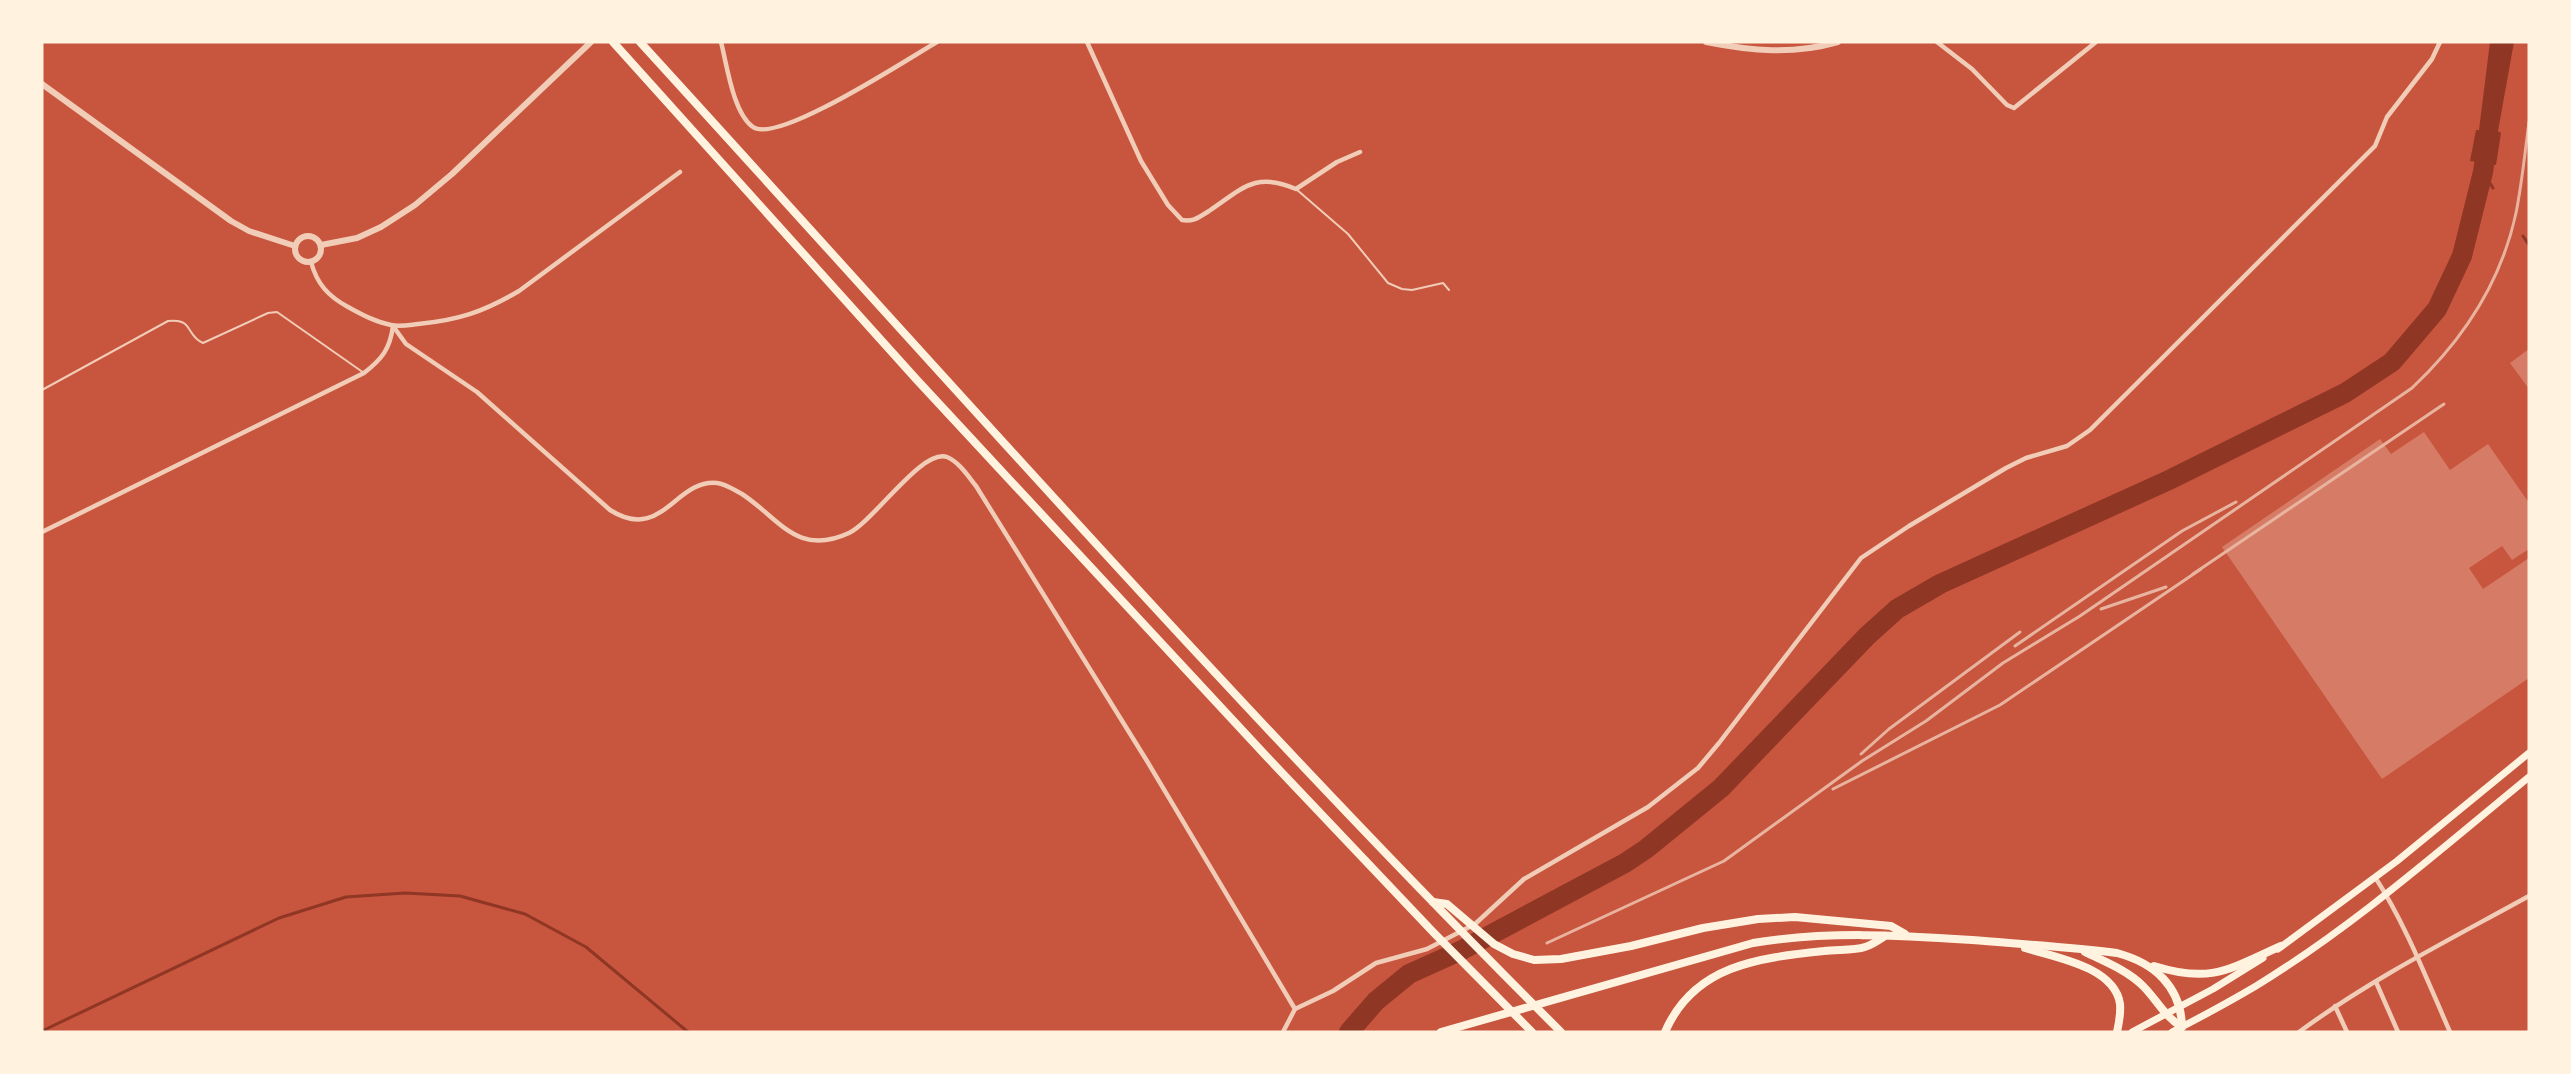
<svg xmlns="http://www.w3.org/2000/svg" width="2571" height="1074" font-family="Lato,sans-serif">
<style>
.water{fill:#8f3625}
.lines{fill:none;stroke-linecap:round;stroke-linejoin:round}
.stream{stroke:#8f3625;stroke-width:3}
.river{stroke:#8f3625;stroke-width:20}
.building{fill:#d67c66}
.service{stroke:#f1ccb7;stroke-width:2}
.minor{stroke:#f1ccb7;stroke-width:4.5}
.tertiary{stroke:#f1ccb7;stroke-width:6}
.secondary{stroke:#fff3e0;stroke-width:7}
.motorway{stroke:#fff3e0;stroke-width:8}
.rail{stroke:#e9b49f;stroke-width:3}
</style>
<rect width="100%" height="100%" fill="#c8553d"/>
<path class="water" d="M2490,42H2514L2498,131L2501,133L2496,165L2470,161L2476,130H2479Z"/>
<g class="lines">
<g class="stream">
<path d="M2483,172L2493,188"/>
<path d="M2523,236L2529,245"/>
<path d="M42,1031L279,918L346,897L405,893L460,896L525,914L586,947L688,1032"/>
</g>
<path class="river" d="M1349,1032L1376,1001L1409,974L1462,950L1625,863L1646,849L1721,788L1867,636L1897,609L1940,584L2169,480L2345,393L2392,362L2437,309L2462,256L2483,172L2488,137"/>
</g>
<g class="building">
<path d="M2529,349V389L2510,363Z"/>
<path d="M2424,432L2450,470L2488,444L2529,503V549L2512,560L2502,546L2469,568L2483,589L2529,558V678L2382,779L2222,547L2380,439L2391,454Z"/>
</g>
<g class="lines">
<g class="service">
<path d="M1296,189L1348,234L1388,283L1402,289L1412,290L1443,283L1449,290"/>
<path d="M42,390L168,321C194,318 185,335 203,343L268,313L277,312L364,373"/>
</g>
<g class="minor">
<path d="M721,42C727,65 733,113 753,127C777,145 909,58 937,42"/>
<path d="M1087,42L1141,161L1168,205L1182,220C1194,222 1199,217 1209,211C1242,189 1255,171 1296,189L1337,162L1360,152"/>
<path d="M1937,42L1972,69L2007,105L2014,108L2096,42"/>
<path d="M311,262C317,284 328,296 348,307C361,314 375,322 391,325C400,327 409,325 418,324C459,320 483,312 519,291L680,172"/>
<path d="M393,326L406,344L477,392L610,510C662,543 675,479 717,483C726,484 734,490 742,494C780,519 797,557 849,533C874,521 922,448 947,457C959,462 968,476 976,486L1147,761L1295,1009L1333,991L1376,963L1427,949L1475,924L1524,879L1648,807L1698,768L1719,743L1861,558L1909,526L2006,468L2026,458L2067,446L2090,430L2375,146L2387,117L2432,59L2440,42"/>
<path d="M42,532L364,373C382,359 390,349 393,326"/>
<path d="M2375,877C2406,925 2427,980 2450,1032"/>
<path d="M2376,982L2398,1032"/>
<path d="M2335,1006L2347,1032"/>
<path d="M1283,1032L1295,1009"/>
<path d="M2299,1032C2371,979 2451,939 2529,896"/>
</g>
<g class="tertiary">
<path d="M1706,42C1752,51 1792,55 1838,42"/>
<path d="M42,84L231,221L249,231L295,246"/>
<circle cx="308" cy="249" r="13"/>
<path d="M321,245L357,238L381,227L415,205L452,174L591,42"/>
</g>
<g class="secondary">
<path d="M2278,949L2397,861L2529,753"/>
<path d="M2132,1032L2213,989L2263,958"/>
<path d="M2172,1032C2201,1017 2229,1002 2256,986C2354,926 2441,849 2529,777"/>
</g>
<g class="motorway">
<path d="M613,42L917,380L1268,758L1434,933L1532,1032"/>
<path d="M640,42C944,375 1242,714 1561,1032"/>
<path d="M1433,902L1447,904L1494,944L1513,954L1534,960L1561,959L1631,946L1703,928L1758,919L1795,917L1891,926L1905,934"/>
<path d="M2025,948C2055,957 2115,967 2120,1004C2121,1014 2119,1023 2117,1032"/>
<path d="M2085,952C2105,962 2127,970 2143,986C2157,1000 2164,1016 2182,1027"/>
<path d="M2154,966C2212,984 2229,969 2281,946"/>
<path d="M1441,1032L1753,943C1826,931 1898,935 1972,940C2020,944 2069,947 2117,953C2154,963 2181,986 2182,1027"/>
<path d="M1665,1032C1694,965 1758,958 1824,951C1836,949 1853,951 1865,947C1872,945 1879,940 1885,936"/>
</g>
<g class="rail">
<path d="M2193,574L2444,404"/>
<path d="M2101,609L2166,587"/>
<path d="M2015,646L2182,531L2236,502"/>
<path d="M1861,754L1889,729L2020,632"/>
<path d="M1833,789L2000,705L2201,569"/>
<path d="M1547,943L1724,861L1862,761L1926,721L2003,663L2080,616L2412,388C2463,340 2501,283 2516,213C2522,183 2525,152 2529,122"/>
</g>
</g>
<rect width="2571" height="1074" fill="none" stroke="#fff3e0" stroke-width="87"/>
</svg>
